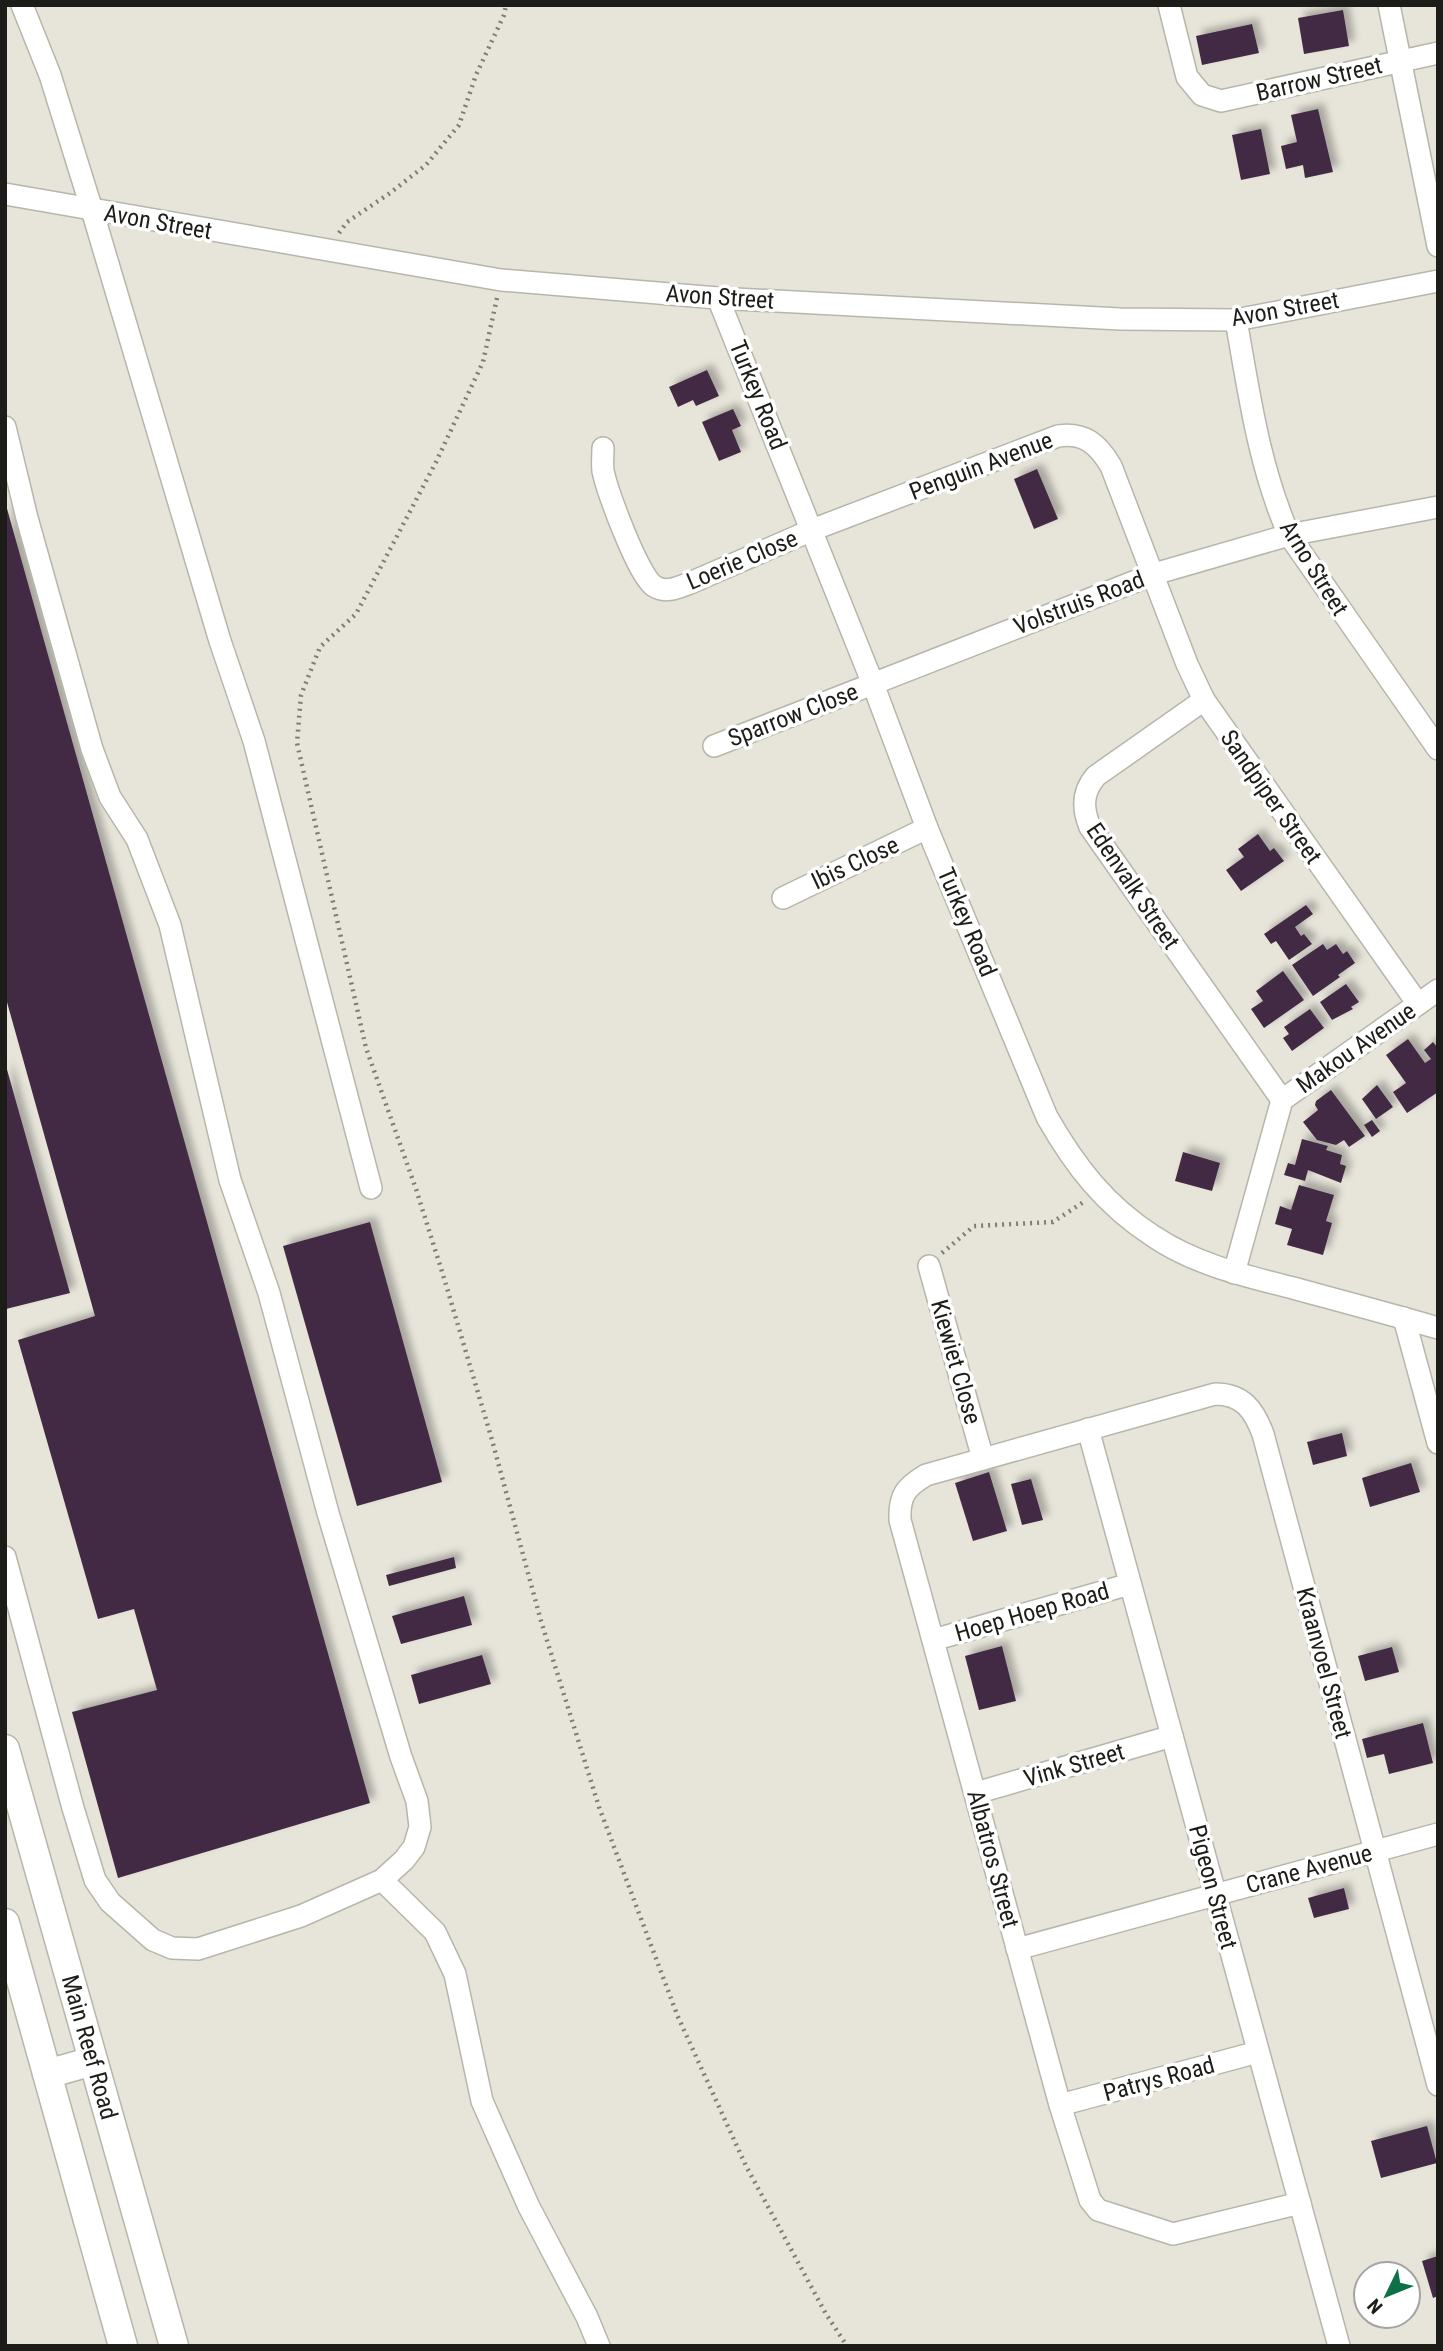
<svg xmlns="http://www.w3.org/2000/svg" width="1443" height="2351" font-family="'Roboto Condensed',sans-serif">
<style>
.building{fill:#432c44;filter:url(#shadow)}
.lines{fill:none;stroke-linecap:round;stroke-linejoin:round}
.minor-casing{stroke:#b7b6ab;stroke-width:24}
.major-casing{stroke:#b7b6ab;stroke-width:31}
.path{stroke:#7e7e76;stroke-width:4.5;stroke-dasharray:2 5;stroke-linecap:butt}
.minor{stroke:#fff;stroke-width:21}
.major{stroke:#fff;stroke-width:28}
.labels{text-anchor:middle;stroke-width:7;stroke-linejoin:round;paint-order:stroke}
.street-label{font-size:24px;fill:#1c1c18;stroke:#fff}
</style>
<defs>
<filter id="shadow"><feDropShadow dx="6" dy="-6" stdDeviation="3.5" flood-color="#0004"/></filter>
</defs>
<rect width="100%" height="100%" fill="#e7e5da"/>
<g class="building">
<path d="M1343,10L1349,46L1304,54L1298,18Z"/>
<path d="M1252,24L1259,53L1202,65L1196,36Z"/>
<path d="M1318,109L1333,172L1305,178L1303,165L1286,169L1281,146L1297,142L1291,115Z"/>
<path d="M1261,129L1270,174L1241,180L1232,135Z"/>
<path d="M707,370L719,396L696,406L693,400L678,407L669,387Z"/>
<path d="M733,409L741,426L732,430L741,452L719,461L702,422Z"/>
<path d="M1037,469L1058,519L1034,529L1014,479Z"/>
<path d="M6,505L370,1803L118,1878L72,1712L157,1690L134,1609L98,1619L18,1340L95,1316L5,995Z"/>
<path d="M1258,834L1270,851L1274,848L1284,861L1241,891L1226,870L1244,857L1238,849Z"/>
<path d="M1306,905L1313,914L1295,927L1301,936L1304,934L1312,944L1289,960L1276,941L1271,944L1264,934Z"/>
<path d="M1323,944L1327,950L1336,944L1343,954L1347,951L1355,963L1338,975L1340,977L1313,996L1292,965Z"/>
<path d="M1283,971L1304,1000L1264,1028L1251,1009L1263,1001L1256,991Z"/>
<path d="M1346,984L1359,1002L1351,1007L1353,1009L1332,1020L1320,1002Z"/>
<path d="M1310,1009L1324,1028L1292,1051L1283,1038L1289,1034L1284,1027Z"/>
<path d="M1408,1039L1425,1063L1431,1059L1424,1050L1433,1042L1438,1048V1092L1407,1113L1393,1092L1406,1083L1386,1055Z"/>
<path d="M6,1066L70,1293L6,1309L5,1305Z"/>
<path d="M1377,1085L1393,1107L1376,1119L1362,1099Z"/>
<path d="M1331,1090L1365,1136L1349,1147L1344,1140L1336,1145L1317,1140L1303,1122L1318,1110L1315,1105L1316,1101Z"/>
<path d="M1372,1120L1380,1131L1372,1137L1364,1125Z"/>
<path d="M1302,1139L1328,1146L1326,1150L1342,1155L1340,1164L1346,1166L1341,1183L1308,1170L1305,1181L1284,1175L1288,1163L1295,1165Z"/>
<path d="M1183,1152L1220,1163L1212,1191L1175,1181Z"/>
<path d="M1299,1185L1334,1195L1326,1221L1332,1223L1323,1255L1287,1245L1292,1229L1275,1224L1280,1206L1291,1210Z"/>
<path d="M370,1222L442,1482L357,1506L283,1246Z"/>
<path d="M1342,1433L1347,1456L1313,1465L1307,1442Z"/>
<path d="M1411,1463L1420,1492L1370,1507L1362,1478Z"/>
<path d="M989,1472L1007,1531L973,1541L955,1483Z"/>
<path d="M1031,1479L1043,1520L1022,1525L1011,1484Z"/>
<path d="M454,1557L456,1568L389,1586L386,1575Z"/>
<path d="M464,1596L472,1625L401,1644L392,1616Z"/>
<path d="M1002,1646L1016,1701L979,1710L965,1656Z"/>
<path d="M1392,1647L1399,1672L1365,1681L1358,1656Z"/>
<path d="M482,1655L491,1684L419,1704L411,1675Z"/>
<path d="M1423,1723L1433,1763L1389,1774L1384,1754L1367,1758L1362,1739Z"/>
<path d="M1344,1888L1349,1909L1314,1918L1308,1898Z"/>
<path d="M1427,2126L1437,2163L1381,2178L1371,2141Z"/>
<path d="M1438,2256V2296L1433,2298L1422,2261Z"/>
</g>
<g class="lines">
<g class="minor-casing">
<g id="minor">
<path d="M22,5L50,75L92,210L220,641L254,741L371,1188"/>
<path d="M1169,5L1187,77L1202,95L1221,101L1438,53"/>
<path d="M1389,5L1438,246"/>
<path d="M5,194L501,280L718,298L1120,319L1236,320L1438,281"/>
<path d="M718,298L873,684L927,828L1047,1117C1075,1166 1105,1205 1153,1236C1194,1264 1245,1276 1293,1288C1341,1301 1390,1314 1438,1328"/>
<path d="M1236,320C1249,393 1259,467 1289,535L1438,749"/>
<path d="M5,427L27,518L92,749L110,797L137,839L170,925L230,1180L269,1293L328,1513L401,1757L417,1801L420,1827L414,1847L404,1860L382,1880L301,1916L198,1949L172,1948L153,1940L110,1902L95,1880L73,1808L5,1557"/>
<path d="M603,448C603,456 602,463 603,471C607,490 638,576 654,586C666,594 679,587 690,583L812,530L1058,436C1084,432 1098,444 1111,466L1187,664L1204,700L1418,1004"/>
<path d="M1204,700L1096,776C1082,792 1082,808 1090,827L1282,1100"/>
<path d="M714,746L1154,574L1289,535L1438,507"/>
<path d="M783,898L927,828"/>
<path d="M929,1266L983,1459"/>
<path d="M1234,1273L1282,1100L1438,990"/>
<path d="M1404,1318L1438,1443"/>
<path d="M1088,1429L1339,2346"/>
<path d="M933,1640L1130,1584"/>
<path d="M976,1793L1172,1736"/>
<path d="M382,1880L435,1932L455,1974L482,2101L529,2207L587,2317L599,2346"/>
<path d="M1017,1949L1438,1834"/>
<path d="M1060,2105L1258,2052"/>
<path d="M1300,2203L1173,2234L1098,2210L1090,2200L1060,2105L900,1520C899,1495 906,1487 926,1475L1215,1394C1243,1394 1254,1410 1263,1434L1438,2085"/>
</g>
</g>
<g class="major-casing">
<g id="major">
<path id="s1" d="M5,1749L174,2346"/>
<path d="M5,1923L123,2346"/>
<path d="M47,2074L93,2061"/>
</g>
</g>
<g class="path">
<path d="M339,233L347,222L390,193L426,165L459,125L476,75L504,15L506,5"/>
<path d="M497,298L483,362L436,462L356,614L320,647L301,695L297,743L366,1048L416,1189L444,1278L492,1440L541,1621L599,1807L678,2017L746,2166L826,2314L847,2346"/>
<path d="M942,1253L974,1226L1053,1222L1085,1201"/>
</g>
<use href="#minor" class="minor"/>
<use href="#major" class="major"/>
</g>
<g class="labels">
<g class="street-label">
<text transform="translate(1319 79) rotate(-13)" y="8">Barrow Street</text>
<text transform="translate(158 222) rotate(10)" y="8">Avon Street</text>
<text transform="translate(720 297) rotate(4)" y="8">Avon Street</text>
<text transform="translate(1285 309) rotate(-10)" y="8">Avon Street</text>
<text transform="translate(758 395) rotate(68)" y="8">Turkey Road</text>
<text transform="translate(981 466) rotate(-21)" y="8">Penguin Avenue</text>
<text transform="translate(742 560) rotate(-23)" y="8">Loerie Close</text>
<text transform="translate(1314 568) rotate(58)" y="8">Arno Street</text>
<text transform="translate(1079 603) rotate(-21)" y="8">Volstruis Road</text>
<text transform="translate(793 715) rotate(-21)" y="8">Sparrow Close</text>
<text transform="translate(1271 797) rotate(55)" y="8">Sandpiper Street</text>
<text transform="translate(855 863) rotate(-25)" y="8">Ibis Close</text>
<text transform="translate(1133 886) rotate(56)" y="8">Edenvalk Street</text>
<text transform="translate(967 922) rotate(67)" y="8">Turkey Road</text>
<text transform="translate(1356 1048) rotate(-35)" y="8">Makou Avenue</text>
<text transform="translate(956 1362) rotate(74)" y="8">Kiewiet Close</text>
<text transform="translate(1032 1612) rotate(-16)" y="8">Hoep Hoep Road</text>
<text transform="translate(1324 1663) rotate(75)" y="8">Kraanvoel Street</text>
<text transform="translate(1074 1765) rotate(-16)" y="8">Vink Street</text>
<text transform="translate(993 1859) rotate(75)" y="8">Albatros Street</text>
<text transform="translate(1309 1869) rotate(-15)" y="8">Crane Avenue</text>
<text transform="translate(1213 1887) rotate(75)" y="8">Pigeon Street</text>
<text dy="8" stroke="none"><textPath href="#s1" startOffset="310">Main Reef Road</textPath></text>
<text transform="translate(1159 2079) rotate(-15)" y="8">Patrys Road</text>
</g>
</g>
<rect width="1443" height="2351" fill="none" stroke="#1c1c18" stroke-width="14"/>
<g transform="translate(1387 2295) rotate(227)"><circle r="33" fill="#ffffff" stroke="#a4a4a3" stroke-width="2"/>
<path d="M0-5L12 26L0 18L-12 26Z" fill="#0e7046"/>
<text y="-10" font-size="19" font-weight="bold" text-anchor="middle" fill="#1c1c18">N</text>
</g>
</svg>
